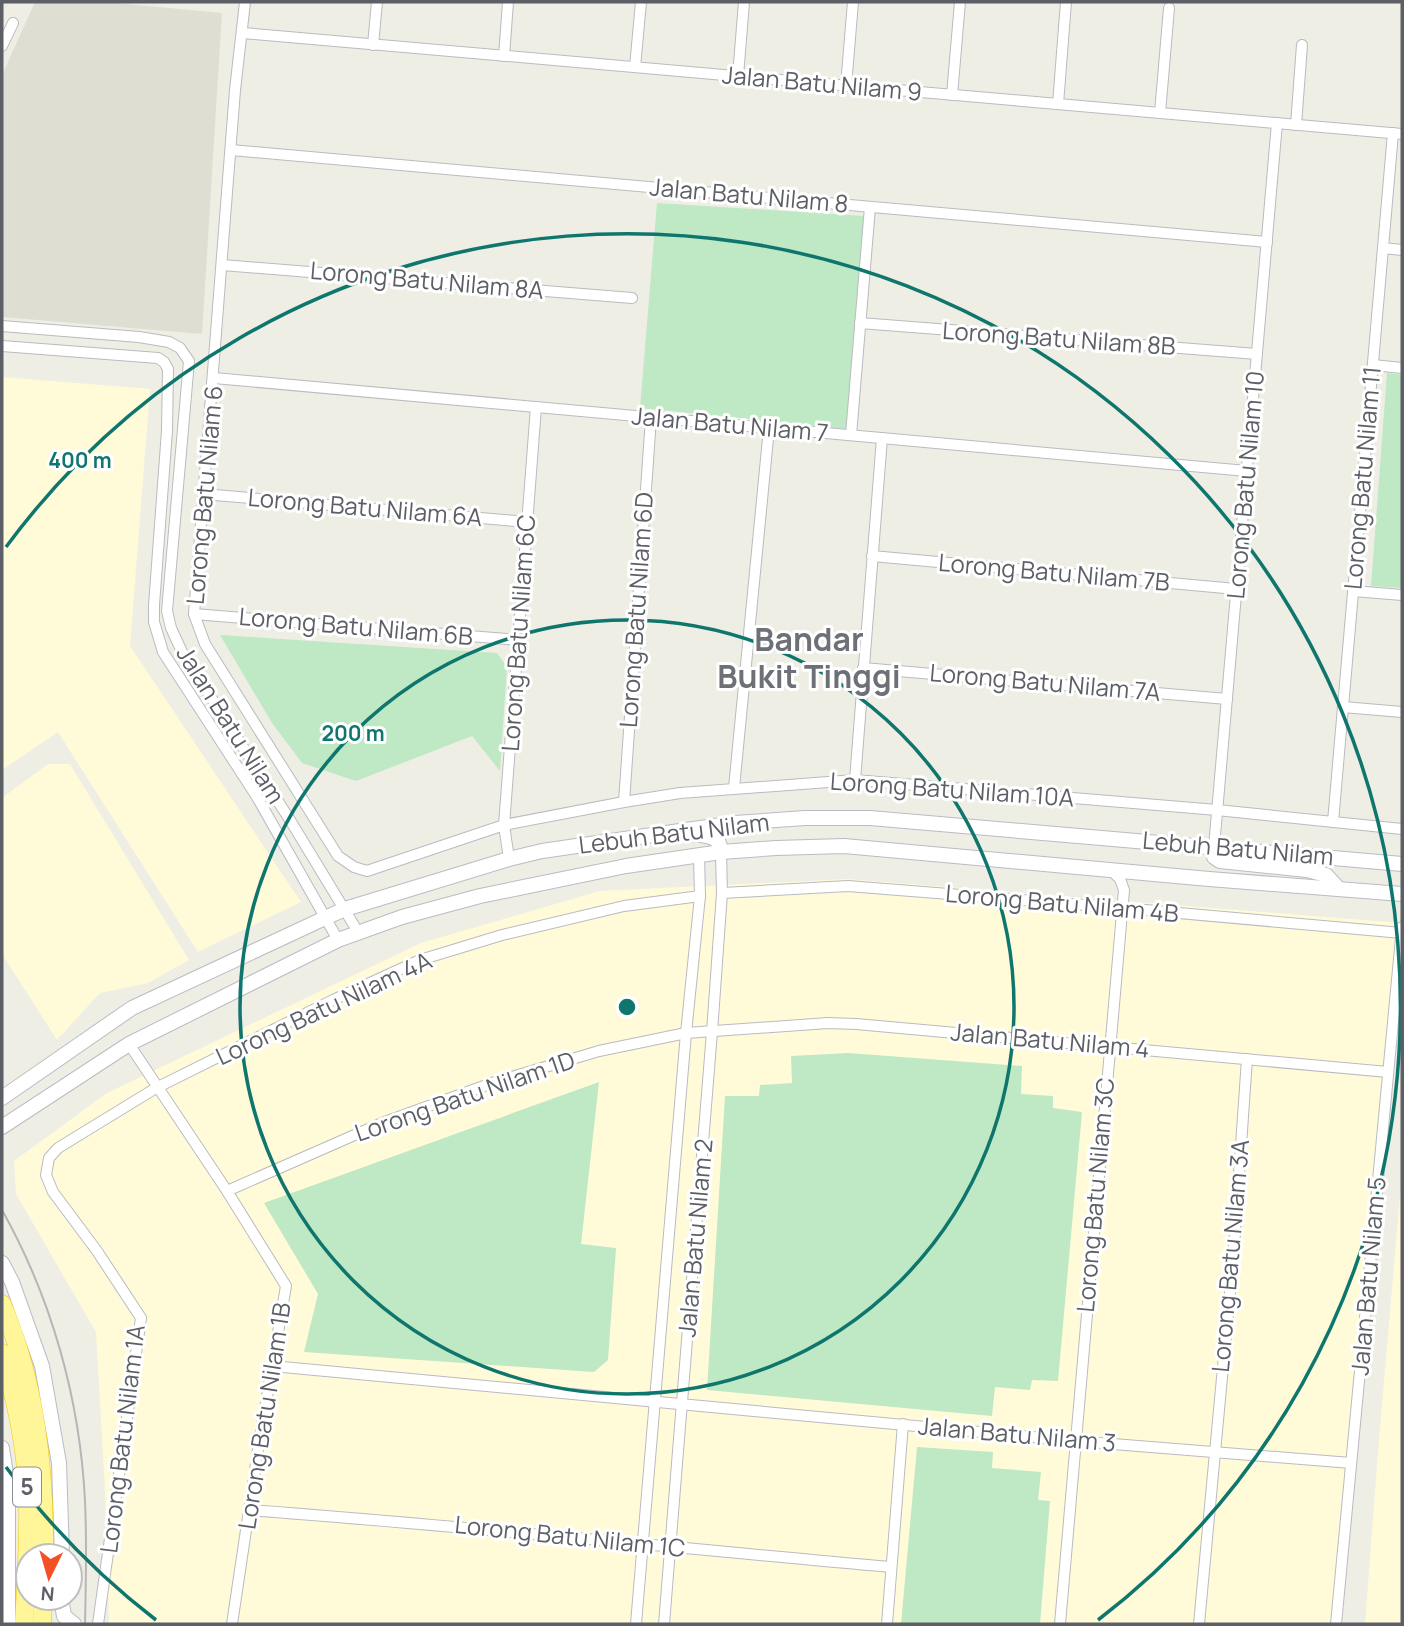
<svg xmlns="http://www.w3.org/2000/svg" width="1404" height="1626" font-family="Manrope,sans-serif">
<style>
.commercial{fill:#fffbd9}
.education{fill:#dfded2}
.green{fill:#bfe8c4}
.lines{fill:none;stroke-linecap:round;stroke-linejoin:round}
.minor-casing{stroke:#b9bbc1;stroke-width:12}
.secondary-casing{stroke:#b9bcc3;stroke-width:16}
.trunk-casing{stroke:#f3c600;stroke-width:19}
.minor{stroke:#fff;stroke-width:10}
.secondary{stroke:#fff;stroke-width:14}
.trunk{stroke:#fff69a;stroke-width:18}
.tram{stroke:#b5b6b6;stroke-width:2}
.ring{fill:none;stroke:#0f766e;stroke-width:3.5}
.labels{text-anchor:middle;stroke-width:6;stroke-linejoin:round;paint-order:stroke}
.shield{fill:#fff;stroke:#8d8f93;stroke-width:2}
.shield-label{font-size:23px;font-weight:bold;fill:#5c5f65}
.street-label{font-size:24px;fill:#5c5f65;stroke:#fff}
.district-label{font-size:32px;font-weight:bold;fill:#6d7177;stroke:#fff}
.centre{fill:#0f766e;stroke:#fff;stroke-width:3.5}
.ring-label{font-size:21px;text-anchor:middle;font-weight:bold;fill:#0f766e;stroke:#fff;stroke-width:6;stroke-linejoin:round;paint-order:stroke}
</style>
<rect width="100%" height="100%" fill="#efeee4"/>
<g class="commercial">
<path d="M2,377L150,389L130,646L301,902L198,952L58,732L2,770Z"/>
<path d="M48,764H70L189,960L148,983L100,993L57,1040L2,954V798Z"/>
<path d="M847,879L1401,923L1335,1624H109L105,1490L96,1332L16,1194L14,1161L107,1093L421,943L600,891Z"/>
<path d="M1402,1172V1624H1365L1378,1452Z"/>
</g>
<path class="education" d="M35,2H105L222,13L202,334L2,317V75Z"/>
<g class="green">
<path d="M657,203L865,216L847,429L640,408Z"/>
<path d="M1387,373L1402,375V588L1371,586Z"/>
<path d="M220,635L497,653L507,667L500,771L472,736L356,781L302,763L272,723Z"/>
<path d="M848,1053L1022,1066L1021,1094L1053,1096V1108L1082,1112L1058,1381L1032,1380L1030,1390L995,1387L992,1416L707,1390L725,1096H759L760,1085L792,1083L791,1056Z"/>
<path d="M599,1082L581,1244L616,1248L608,1360L594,1372L304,1352L318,1294L264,1203Z"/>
<path d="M917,1447L993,1452L992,1468L1041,1472L1038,1500L1050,1501L1040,1624H901Z"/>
</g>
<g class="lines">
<g class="minor-casing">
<g id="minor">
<path d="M245,2L235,90L194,614L205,644L338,856L354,867L367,871L504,825L624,802L680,793L855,780L1217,810L1402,829"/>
<path d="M243,33L1402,134"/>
<path d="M373,45L377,2"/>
<path d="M2,46L13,23"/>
<path d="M504,56L508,2"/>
<path d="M635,67L641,2"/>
<path d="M738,76L744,2"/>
<path d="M846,86L853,2"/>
<path d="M952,95L960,2"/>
<path d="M1058,104L1066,2"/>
<path d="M1160,113L1169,8"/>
<path d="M1296,125L1302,45"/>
<path d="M231,150L1267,242"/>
<path d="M1383,248L1402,250"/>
<path d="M222,265L632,298"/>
<path d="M860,323L1257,354"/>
<path d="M2,326L139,337L169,342L180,348L189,361L167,611L171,628L183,654L290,820L358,932"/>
<path d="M2,346L158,358L164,362L168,369L167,431L154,605V622L163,652L257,797L338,940"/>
<path d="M1373,365L1402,368"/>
<path d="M214,378L1247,471"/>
<path d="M851,435L870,207"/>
<path d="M203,494L527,522"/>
<path d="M872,556L1236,589"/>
<path d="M1353,591L1402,595"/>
<path d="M194,614L519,640"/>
<path d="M863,668L1227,699"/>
<path d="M1343,707L1402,712"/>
<path d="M855,780L882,438"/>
<path d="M734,788L769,428"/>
<path d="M624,802L651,418"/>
<path d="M1333,822L1393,133"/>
<path d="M1214,847L1277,123"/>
<path d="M509,859L504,825L536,407"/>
<path d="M722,893L848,886L1123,908L1402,933"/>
<path d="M129,1044L227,1191L286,1286L259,1443L232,1624"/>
<path d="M227,1191L382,1123L495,1082L599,1051L686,1033L828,1023L856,1024L1388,1072"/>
<path d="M272,1366L1076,1441L1351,1463"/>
<path d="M249,1510C463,1526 677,1548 891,1567"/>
<path d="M98,1624L141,1318L97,1251L53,1192L46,1175L49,1158L58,1148L156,1088L333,1000L420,960L502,935L624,906L700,896"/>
<path d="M636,1624L686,1033L700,896L699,855"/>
<path d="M664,1624L712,1032L722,893L721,852"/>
<path d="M887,1624L903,1424"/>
<path d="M1060,1624L1124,890L1120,879L1111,870"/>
<path d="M1199,1624L1233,1260L1247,1059"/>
<path d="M1336,1624L1402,927"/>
</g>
</g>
<g class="secondary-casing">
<g id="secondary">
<path d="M692,834C706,836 721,835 721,852"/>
<path d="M1214,847V857L1220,861L1307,870L1326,875L1338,888"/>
<path d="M2,1098L132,1008L325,918L345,909L509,859L542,851L735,823L805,818H870L1402,864"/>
<path d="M2,1127L129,1044L338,940L402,917L480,896L626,866L721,852L776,848L844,846L1209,879L1402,894"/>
<path d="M2,1263L12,1282L42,1366L59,1463L62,1556"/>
<path d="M2,1448L8,1488V1624"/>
<path d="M61,1598L64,1616L74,1624"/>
</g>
</g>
<g class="trunk-casing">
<g id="trunk">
<path d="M2,1304C36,1384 45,1470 44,1556"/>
<path d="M2,1353C16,1399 27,1453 28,1501C29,1542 26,1583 24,1624"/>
<path d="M42,1624L43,1598"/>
</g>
</g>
<use href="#minor" class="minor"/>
<use href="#secondary" class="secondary"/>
<use href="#trunk" class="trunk"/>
<path class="tram" d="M2,1210C52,1299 80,1400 85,1501C87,1542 86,1583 85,1624"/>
</g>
<g class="ring">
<circle cx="627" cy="1007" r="387"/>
<path d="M156 1620A773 773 0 0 1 6 1467M6 547A773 773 0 1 1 1098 1620"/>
</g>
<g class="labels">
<rect class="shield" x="13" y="1467.5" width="28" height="39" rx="5"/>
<g class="shield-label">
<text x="27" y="1495">5</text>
</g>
<g class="street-label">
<text transform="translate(822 84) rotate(5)" y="8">Jalan Batu Nilam 9</text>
<text transform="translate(749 196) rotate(5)" y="8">Jalan Batu Nilam 8</text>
<text transform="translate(427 281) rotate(5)" y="8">Lorong Batu Nilam 8A</text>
<text transform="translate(1059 339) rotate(4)" y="8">Lorong Batu Nilam 8B</text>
<text transform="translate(730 425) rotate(5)" y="8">Jalan Batu Nilam 7</text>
<text transform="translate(1363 478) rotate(-85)" y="8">Lorong Batu Nilam 11</text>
<text transform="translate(1246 485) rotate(-85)" y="8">Lorong Batu Nilam 10</text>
<text transform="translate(205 495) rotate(-85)" y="8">Lorong Batu Nilam 6</text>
<text transform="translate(365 508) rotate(5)" y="8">Lorong Batu Nilam 6A</text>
<text transform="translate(1054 573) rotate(5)" y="8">Lorong Batu Nilam 7B</text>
<text transform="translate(637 610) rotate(-86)" y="8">Lorong Batu Nilam 6D</text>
<text transform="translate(356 627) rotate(5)" y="8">Lorong Batu Nilam 6B</text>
<text transform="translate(519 633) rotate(-86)" y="8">Lorong Batu Nilam 6C</text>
<text transform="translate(1045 683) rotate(5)" y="8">Lorong Batu Nilam 7A</text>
<text transform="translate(230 725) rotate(58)" y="8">Jalan Batu Nilam</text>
<text transform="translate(952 790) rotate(4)" y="8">Lorong Batu Nilam 10A</text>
<text transform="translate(674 834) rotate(-7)" y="8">Lebuh Batu Nilam</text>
<text transform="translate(1238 849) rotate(5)" y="8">Lebuh Batu Nilam</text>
<text transform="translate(1062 904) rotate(5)" y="8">Lorong Batu Nilam 4B</text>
<text transform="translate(324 1009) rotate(-25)" y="8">Lorong Batu Nilam 4A</text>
<text transform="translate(1050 1041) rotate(5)" y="8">Jalan Batu Nilam 4</text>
<text transform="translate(465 1097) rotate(-19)" y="8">Lorong Batu Nilam 1D</text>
<text transform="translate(1096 1195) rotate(-85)" y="8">Lorong Batu Nilam 3C</text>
<text transform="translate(696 1238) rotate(-85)" y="8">Jalan Batu Nilam 2</text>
<text transform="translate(1231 1256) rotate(-85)" y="8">Lorong Batu Nilam 3A</text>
<text transform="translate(1369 1276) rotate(-85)" y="8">Jalan Batu Nilam 5</text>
<text transform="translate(265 1416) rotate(-81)" y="8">Lorong Batu Nilam 1B</text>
<text transform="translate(1017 1435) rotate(5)" y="8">Jalan Batu Nilam 3</text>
<text transform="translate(123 1439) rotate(-83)" y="8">Lorong Batu Nilam 1A</text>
<text transform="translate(570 1537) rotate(6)" y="8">Lorong Batu Nilam 1C</text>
</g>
<g class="district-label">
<text x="809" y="651">Bandar<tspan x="809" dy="37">Bukit Tinggi</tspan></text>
</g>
</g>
<circle cx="627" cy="1007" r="10" class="centre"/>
<g class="ring-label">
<text x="80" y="468">400 m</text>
<text x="353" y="741">200 m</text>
</g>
<rect width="1404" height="1626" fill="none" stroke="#5c5f65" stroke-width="7"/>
<g transform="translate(49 1577) rotate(185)"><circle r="33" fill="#ffffff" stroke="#bebfc1" stroke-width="2"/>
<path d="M0-5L12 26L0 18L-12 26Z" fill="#f45025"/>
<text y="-10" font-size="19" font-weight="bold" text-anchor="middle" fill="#5c5f65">N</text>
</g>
</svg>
